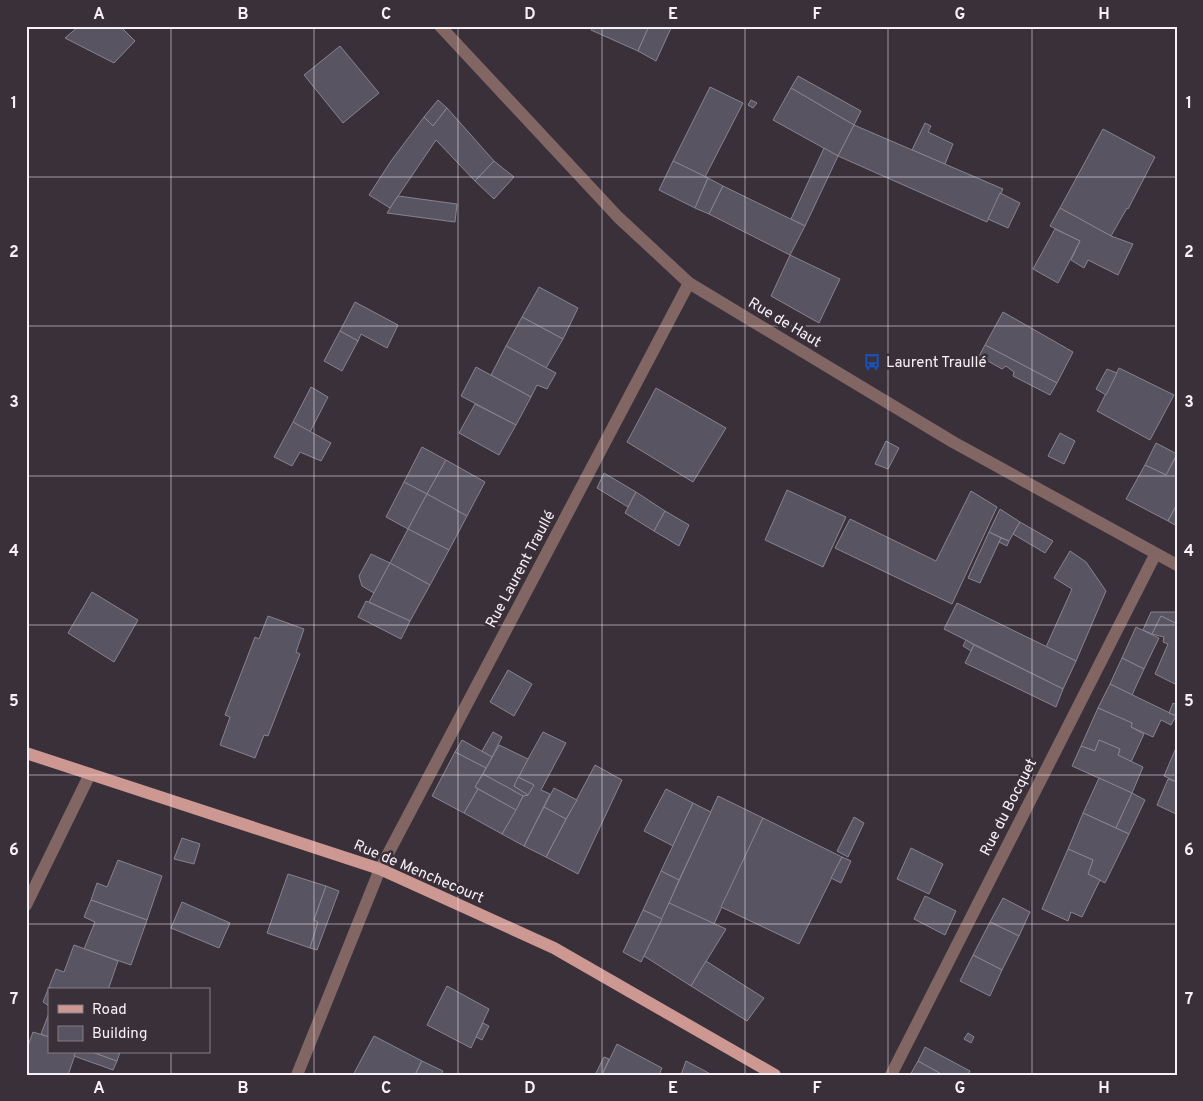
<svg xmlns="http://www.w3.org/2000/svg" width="1203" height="1101" font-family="Overpass,sans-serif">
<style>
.building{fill:#595461;stroke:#888391}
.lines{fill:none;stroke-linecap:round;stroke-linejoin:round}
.service{stroke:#816663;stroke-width:12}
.minor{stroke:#816663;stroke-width:12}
.primary{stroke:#cd9792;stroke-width:12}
.grid{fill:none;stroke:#f8f0f7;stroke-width:1;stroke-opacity:0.55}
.labels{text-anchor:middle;stroke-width:5;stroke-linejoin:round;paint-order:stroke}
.street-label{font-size:15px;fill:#f8f0f7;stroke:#3a3039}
.poi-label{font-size:15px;fill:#f8f0f7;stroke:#3a3039;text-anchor:start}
.neatline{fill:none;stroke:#f8f0f7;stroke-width:2}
.grid-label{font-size:16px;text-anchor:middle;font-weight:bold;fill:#f8f0f7}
</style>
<rect width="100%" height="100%" fill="#3a3039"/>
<g class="building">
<path d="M79,26H120L135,41L114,63L65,38Z"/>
<path d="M593,26H649L638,51L591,30Z"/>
<path d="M649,26H672L656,61L638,51Z"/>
<path d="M340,46L379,93L343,123L304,75Z"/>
<path d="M798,76L861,111L854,125L791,88Z"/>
<path d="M710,87L743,103L705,177L673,161Z"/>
<path d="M791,88L854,125L838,156L773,120Z"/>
<path d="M438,100L447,108L433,126L424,117Z"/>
<path d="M751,100L757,103L753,108L748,105Z"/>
<path d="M447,108L494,161L475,181L436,140L390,208L369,195L391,161L424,117L433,126Z"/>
<path d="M925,123L931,126L928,132L953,144L945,164L912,150Z"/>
<path d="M854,125L1003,189L987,222L838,156Z"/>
<path d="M1103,129L1155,157L1128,209L1127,208L1111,236L1060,208Z"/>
<path d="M824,148L838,156L805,226L791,219Z"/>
<path d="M494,161L514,177L494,199L475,181Z"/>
<path d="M673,161L708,178L695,208L659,190Z"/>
<path d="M708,178L723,186L709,214L695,208Z"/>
<path d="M723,186L805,226L790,255L709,214Z"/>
<path d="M1000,193L1020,203L1008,228L988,219Z"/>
<path d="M398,196L457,204L455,222L387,213Z"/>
<path d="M1060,208L1111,236L1133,244L1118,275L1088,260L1084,268L1071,260L1080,241L1050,226Z"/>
<path d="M1055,229L1080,241L1058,283L1033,269Z"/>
<path d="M790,255L840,279L819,323L771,296Z"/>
<path d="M539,287L578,308L563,339L522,317Z"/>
<path d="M355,302L398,325L387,348L361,334L358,341L340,331Z"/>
<path d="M1003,312L1073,352L1057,383L985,345Z"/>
<path d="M522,317L563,339L546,368L506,346Z"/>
<path d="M340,331L358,341L342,371L324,361Z"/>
<path d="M985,345L1057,383L1050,395L1013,376L1014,372L1006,366L1002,369L979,356Z"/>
<path d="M506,346L556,373L547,389L537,385L531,397L491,375Z"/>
<path d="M476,367L531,397L516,425L461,396Z"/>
<path d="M1119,368L1174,395L1150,440L1097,411Z"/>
<path d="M1107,369L1117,373L1106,395L1096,389Z"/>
<path d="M311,387L328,397L310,432L293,422Z"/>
<path d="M656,388L726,428L693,482L627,442Z"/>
<path d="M475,404L516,425L499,455L459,433Z"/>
<path d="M293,422L331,443L321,461L300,452L292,466L274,457Z"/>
<path d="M1060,433L1075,441L1064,464L1048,456Z"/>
<path d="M886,441L899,448L888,469L875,464Z"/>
<path d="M1156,443L1177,454L1166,475L1145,465Z"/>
<path d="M422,447L446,460L427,494L404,482Z"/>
<path d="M1177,455V504L1168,521L1126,499L1145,465L1166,475Z"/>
<path d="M446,460L485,482L467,516L427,494Z"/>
<path d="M604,473L636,492L628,507L597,488Z"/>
<path d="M404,482L427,494L408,529L386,517Z"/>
<path d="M787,490L846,517L823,567L765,540Z"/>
<path d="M971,491L997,507L952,604L835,548L850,519L936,561Z"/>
<path d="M636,492L665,511L654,531L625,513Z"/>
<path d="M427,494L467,516L449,550L408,529Z"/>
<path d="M1177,504V526L1168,521Z"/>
<path d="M1000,509L1020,522L1009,541L989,532Z"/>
<path d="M665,511L689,525L679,546L654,531Z"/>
<path d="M1020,522L1053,541L1045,553L1013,534Z"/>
<path d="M408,529L449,550L430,585L390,563Z"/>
<path d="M989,532L1001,538L980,583L968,578Z"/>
<path d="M1001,538L1009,541L1007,546L999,542Z"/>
<path d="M1070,551L1086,562L1106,591L1076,661L1046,647L1072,589L1054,578Z"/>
<path d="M371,554L390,563L374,593L362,586L359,576Z"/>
<path d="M390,563L430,585L410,621L369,602Z"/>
<path d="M92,592L138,620L114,662L68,633Z"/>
<path d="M366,601L410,621L401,639L358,617Z"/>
<path d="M957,603L1076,661L1063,689L944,629Z"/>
<path d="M1151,612H1177V624L1161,616L1152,634L1143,630Z"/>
<path d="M268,616L304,629L296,652L300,654L268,736L264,735L255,758L220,745L230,717L225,715L255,637L259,639Z"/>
<path d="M1161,616L1177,624V685L1155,674L1168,644L1163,642L1164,637L1152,634Z"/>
<path d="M1136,627L1159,638L1144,669L1122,658Z"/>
<path d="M966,640L974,645L971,651L963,646Z"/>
<path d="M974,645L1063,689L1056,707L965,663Z"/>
<path d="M1122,658L1144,669L1132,695L1110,684Z"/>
<path d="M508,670L532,684L514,716L490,702Z"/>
<path d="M1110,684L1176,716L1171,725L1161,720L1153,737L1131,727L1132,723L1098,708Z"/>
<path d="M1173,703L1177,705V716L1169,713Z"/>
<path d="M1098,708L1132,723L1131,727L1144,734L1131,762L1118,755L1120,749L1099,740L1095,751L1081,746Z"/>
<path d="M493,732L502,737L492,757L482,751Z"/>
<path d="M543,732L566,743L541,790L550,794L524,846L502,834L523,796L528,795L534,785L518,777Z"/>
<path d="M462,740L492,757L486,768L455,752Z"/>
<path d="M1099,740L1120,749L1118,755L1143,767L1132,793L1072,766L1081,746L1095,751Z"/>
<path d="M499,745L528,759L514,786L528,795L523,796L483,774Z"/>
<path d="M1176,748L1177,749V782L1164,776Z"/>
<path d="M455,752L486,768L475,787L478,789L464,813L432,796Z"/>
<path d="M595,765L622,780L578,874L546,857Z"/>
<path d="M483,774L523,796L516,810L475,787Z"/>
<path d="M518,777L534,785L528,795L514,786Z"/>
<path d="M1099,778L1132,793L1116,828L1083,813Z"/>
<path d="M1168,779L1177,782L1176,814L1157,805Z"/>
<path d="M554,788L577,800L566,819L544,807Z"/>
<path d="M478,789L516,810L502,834L464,813Z"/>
<path d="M666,789L693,803L673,846L644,831Z"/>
<path d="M1132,793L1145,800L1129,834L1116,828Z"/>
<path d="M718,796L763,818L714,924L669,903Z"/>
<path d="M693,803L711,812L679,880L661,871Z"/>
<path d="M544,807L566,819L546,857L524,846Z"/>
<path d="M1083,813L1129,834L1105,883L1088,874L1093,860L1068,849Z"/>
<path d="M854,817L864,823L848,857L837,851Z"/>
<path d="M763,818L842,857L799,944L721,907Z"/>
<path d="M182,838L200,844L194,864L174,859Z"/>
<path d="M911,848L943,864L929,894L897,879Z"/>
<path d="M1068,849L1093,860L1088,874L1100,880L1082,917L1071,912L1068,921L1042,909Z"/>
<path d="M842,857L851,861L841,883L831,878Z"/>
<path d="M118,860L162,876L147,920L91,900L97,883L107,887Z"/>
<path d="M661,871L679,880L662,919L643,910Z"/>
<path d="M288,874L326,886L314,920L318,922L310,948L267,933Z"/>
<path d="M326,886L339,891L317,950L310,948L318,922L314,920Z"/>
<path d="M925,896L956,911L945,935L914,919Z"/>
<path d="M1003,898L1030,912L1019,936L990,922Z"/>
<path d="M91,900L147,920L131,965L84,949L95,922L84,917Z"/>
<path d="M182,902L230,923L219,948L171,928Z"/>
<path d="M669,903L726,929L691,986L644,956Z"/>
<path d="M643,910L662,919L641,962L623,952Z"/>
<path d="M990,922L1019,936L1002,970L973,955Z"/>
<path d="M74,945L118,961L108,990H55L49,987L56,969L64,972Z"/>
<path d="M973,955L1002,970L990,996L960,981Z"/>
<path d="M706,961L764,998L747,1021L691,986Z"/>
<path d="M447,986L489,1009L471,1048L427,1025Z"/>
<path d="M49,987L55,990H49V1006L43,1002Z"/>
<path d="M49,1013V1037L41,1034Z"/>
<path d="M483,1023L489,1026L482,1040L476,1037Z"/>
<path d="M33,1032L49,1037V1052H76L68,1075H26V1051Z"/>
<path d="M968,1033L974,1037L971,1043L964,1039Z"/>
<path d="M374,1036L422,1061L415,1075H353Z"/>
<path d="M617,1044L662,1068L659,1075H602Z"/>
<path d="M925,1047L970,1071L968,1075H943L918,1061Z"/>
<path d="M76,1052H92L117,1061L113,1070L74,1056Z"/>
<path d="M92,1052H120L117,1061Z"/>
<path d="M604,1057L609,1059L602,1075H595Z"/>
<path d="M422,1061L443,1071L441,1075H415Z"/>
<path d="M686,1061L705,1071L712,1075H681Z"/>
<path d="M918,1061L943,1075H910Z"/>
</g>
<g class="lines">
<path class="service" d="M297,1075L380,869"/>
<g class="minor">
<path d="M440,26L618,217L689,283L953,442L1177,565"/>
<path d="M380,869L689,283"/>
<path d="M26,905L90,774"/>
<path d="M891,1075L1155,555"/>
</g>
<path class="primary" d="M26,753L380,869L554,948L775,1075"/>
</g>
<path class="grid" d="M171,26V990M314,26V1075M458,26V1075M602,26V1075M745,26V1075M888,26V1075M1032,26V1075M26,177H1177M26,326H1177M26,476H1177M26,625H1177M26,775H1177M26,924H1177M171,1052V1075"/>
<defs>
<g id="bus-bare" transform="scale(1.35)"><path d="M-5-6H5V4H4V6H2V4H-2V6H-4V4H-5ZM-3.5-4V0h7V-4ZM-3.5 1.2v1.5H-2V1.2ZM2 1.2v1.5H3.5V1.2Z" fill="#1a4fb4" stroke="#3a3039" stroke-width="2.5" paint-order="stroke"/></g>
</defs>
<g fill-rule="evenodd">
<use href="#bus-bare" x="872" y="362"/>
</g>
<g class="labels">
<g class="street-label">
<text transform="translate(785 322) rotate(31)" y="5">Rue de Haut</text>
<text transform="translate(520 569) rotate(-62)" y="5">Rue Laurent Traullé</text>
<text transform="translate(1008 807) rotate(-63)" y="5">Rue du Bocquet</text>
<text transform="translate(419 871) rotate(23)" y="5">Rue de Menchecourt</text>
</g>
<g class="poi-label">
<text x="886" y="367">Laurent Traullé</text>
</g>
</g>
<rect width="1203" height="1101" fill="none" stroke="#3a3039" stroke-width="55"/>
<rect x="48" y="988" width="162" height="65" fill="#3a3039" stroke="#867d85"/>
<rect x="58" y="1005" width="25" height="8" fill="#cd9792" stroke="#867d85"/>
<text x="92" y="1014" font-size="15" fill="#f8f0f7">Road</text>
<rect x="58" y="1026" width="25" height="15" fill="#595461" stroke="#867d85"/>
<text x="92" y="1038" font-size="15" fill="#f8f0f7">Building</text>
<rect x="28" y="28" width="1148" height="1046" class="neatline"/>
<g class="grid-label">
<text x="99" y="19">A</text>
<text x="243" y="19">B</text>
<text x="386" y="19">C</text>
<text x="530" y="19">D</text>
<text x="673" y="19">E</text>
<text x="817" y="19">F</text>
<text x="960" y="19">G</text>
<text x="1104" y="19">H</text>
<text x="14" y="108">1</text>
<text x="1189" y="108">1</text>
<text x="14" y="257">2</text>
<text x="1189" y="257">2</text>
<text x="14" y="407">3</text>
<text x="1189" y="407">3</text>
<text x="14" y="556">4</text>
<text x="1189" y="556">4</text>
<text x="14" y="706">5</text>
<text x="1189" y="706">5</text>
<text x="14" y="855">6</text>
<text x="1189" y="855">6</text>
<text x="14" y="1004">7</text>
<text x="1189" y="1004">7</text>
<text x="99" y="1093">A</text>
<text x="243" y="1093">B</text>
<text x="386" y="1093">C</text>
<text x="530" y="1093">D</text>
<text x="673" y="1093">E</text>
<text x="817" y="1093">F</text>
<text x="960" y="1093">G</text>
<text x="1104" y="1093">H</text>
</g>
</svg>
